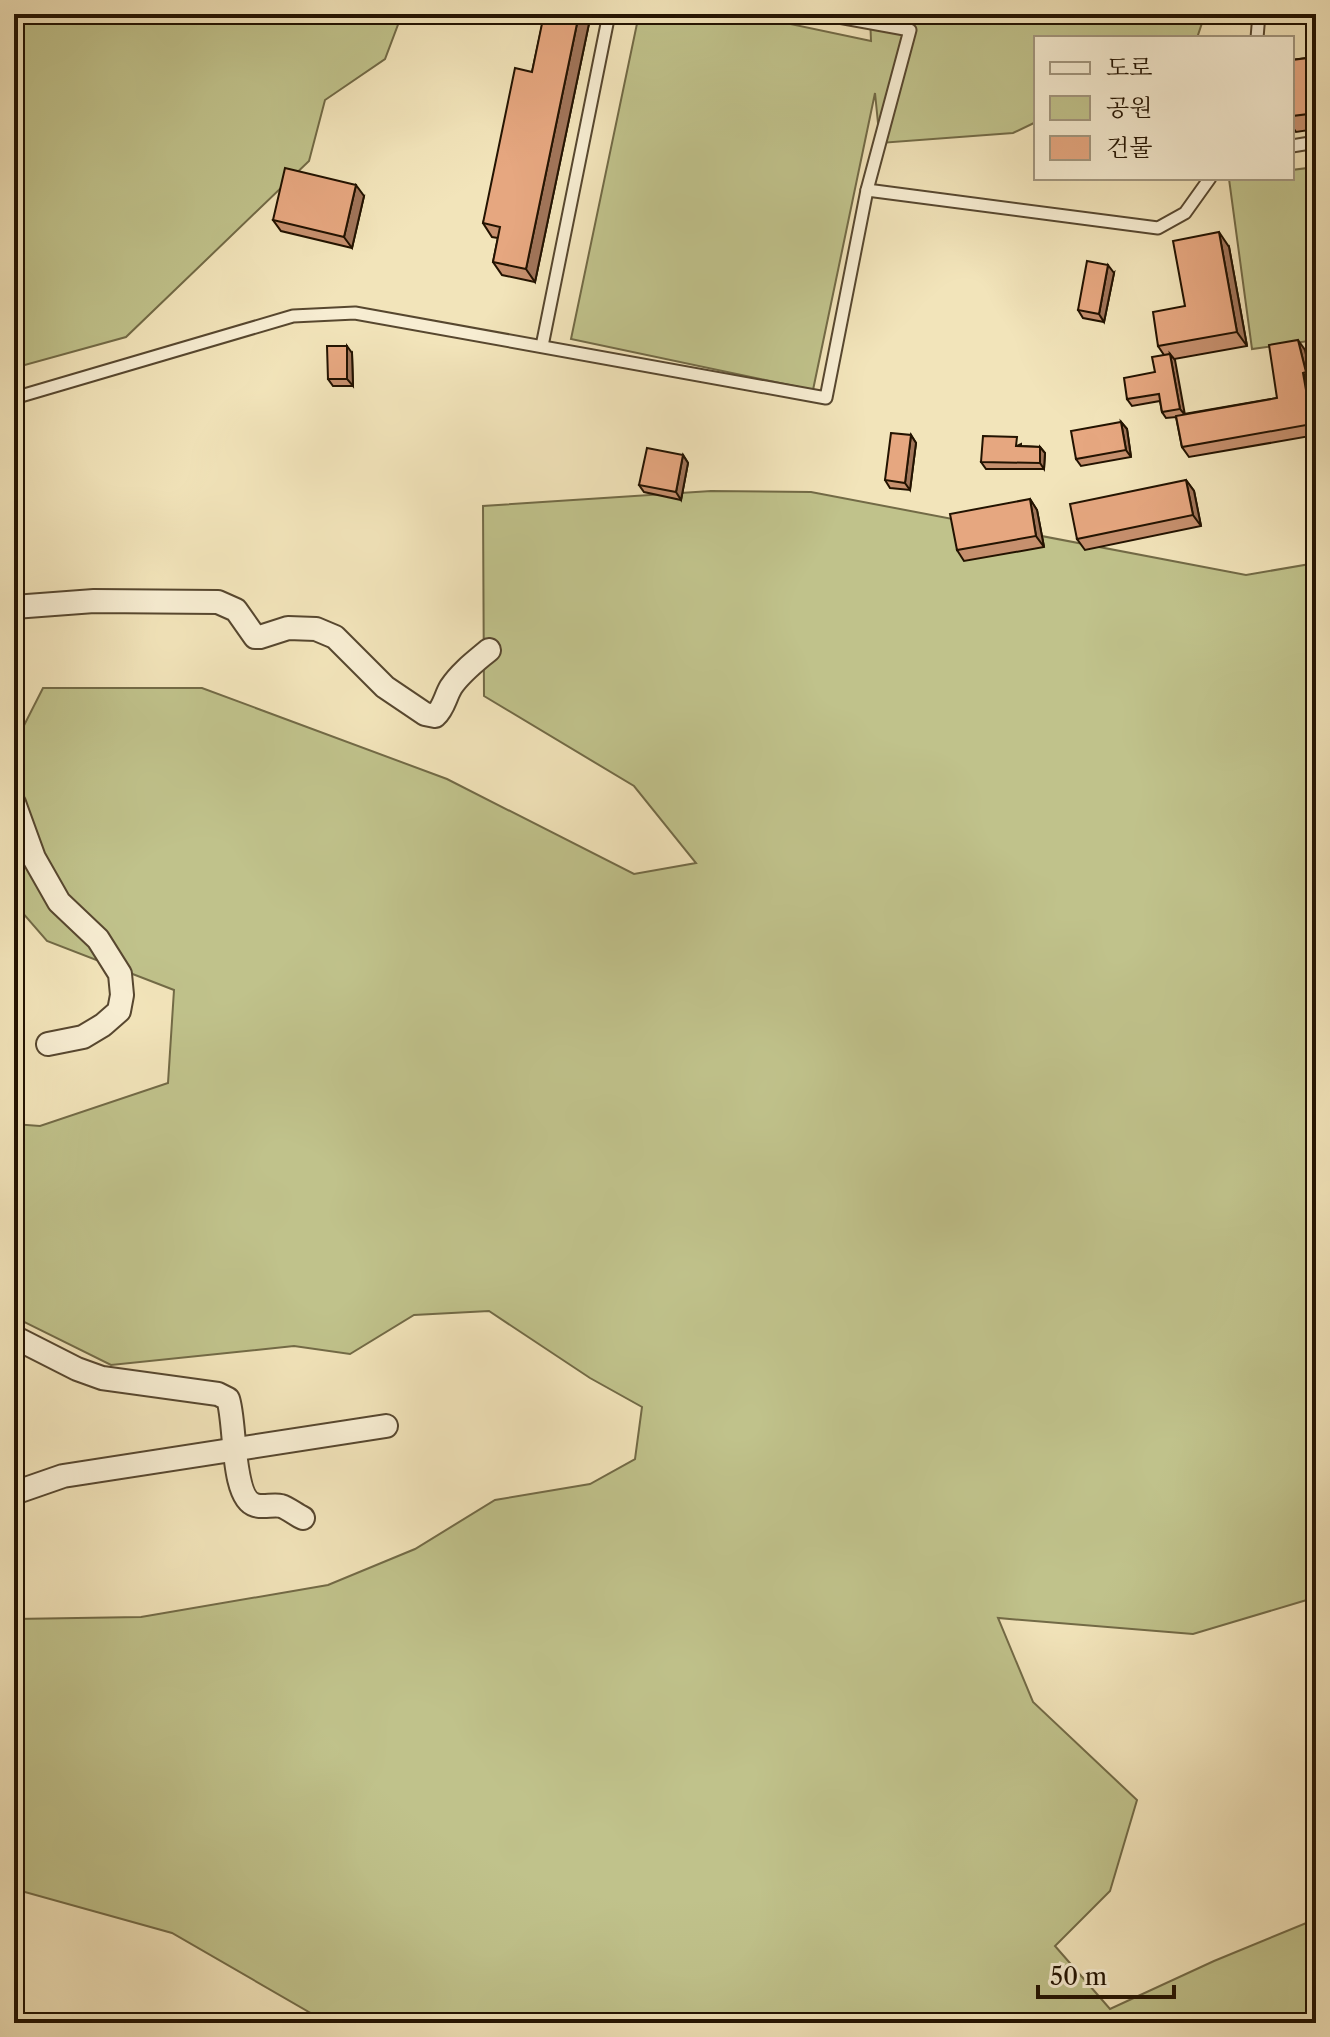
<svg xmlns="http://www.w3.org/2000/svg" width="1330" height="2037" font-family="'Libre Caslon Text','Noto Serif KR',serif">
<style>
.green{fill:#c0c28b;stroke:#726a46;stroke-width:2}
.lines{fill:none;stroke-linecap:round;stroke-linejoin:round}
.lane-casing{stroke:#57472f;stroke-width:15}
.street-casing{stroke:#57472f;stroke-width:26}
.lane{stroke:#f7edd2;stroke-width:11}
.street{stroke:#f7edd2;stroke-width:22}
.wall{fill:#c6906e;stroke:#231301;stroke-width:2}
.shaded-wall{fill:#a1755a;stroke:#231301;stroke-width:2}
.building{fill:#e6a780;stroke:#231301;stroke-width:2}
</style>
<rect width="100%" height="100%" fill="#f2e4ba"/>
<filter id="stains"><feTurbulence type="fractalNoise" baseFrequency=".0025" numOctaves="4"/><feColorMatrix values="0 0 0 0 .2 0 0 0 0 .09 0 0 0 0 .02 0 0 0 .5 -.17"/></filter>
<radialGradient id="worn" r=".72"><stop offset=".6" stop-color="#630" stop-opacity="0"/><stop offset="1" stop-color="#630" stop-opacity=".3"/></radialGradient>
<g class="green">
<path d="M14,14H402L385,59L325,100L309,161L126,337L14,368Z"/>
<path d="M639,14H743L871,41L870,14H1205L1197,38H1036V122L1013,133L880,143L875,93L813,390L571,339Z"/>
<path d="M1316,167V340L1252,349L1229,179L1292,178V170Z"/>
<path d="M711,491L811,492L1246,575L1316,563V1595L1310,1599L1193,1634L998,1618L1033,1702L1137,1800L1110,1891L1055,1946L1110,2009L1214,1961L1316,1919V2023H328L172,1933L14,1889V1619L141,1617L328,1585L415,1549L495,1500L590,1484L635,1459L642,1407L590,1378L489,1311L414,1315L350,1354L294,1346L111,1365L14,1317V1124L40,1126L168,1083L174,990L47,941L14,903V745L43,688H202L447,779L634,874L696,863L634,786L484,696L483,506Z"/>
</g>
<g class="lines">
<g class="lane-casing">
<g id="lane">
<path d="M1257,38L1259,14"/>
<path d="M1292,146L1316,142"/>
<path d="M867,190L1158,228L1185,213L1210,178"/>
<path d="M542,346L609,14"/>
<path d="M14,398L293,316L355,313L826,398L867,190L910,30L822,14"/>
</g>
</g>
<g class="street-casing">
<g id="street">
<path d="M14,607L94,601L218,602L236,610L255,637H260L288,628L316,629L335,637L385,687L425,714L435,716C444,708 445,697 451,687C461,672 476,661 489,650"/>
<path d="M14,803L34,858L59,902L98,939L120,974L122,995L119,1011L103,1025L83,1037L48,1044"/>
<path d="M14,1337L77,1369L102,1378L218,1394L228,1399C236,1421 231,1498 255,1505C263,1508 273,1504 281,1506C288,1508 296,1515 303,1518"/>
<path d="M14,1493L63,1476L386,1426"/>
</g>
</g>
<use href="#lane" class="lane"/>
<use href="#street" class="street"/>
</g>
<g class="wall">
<path d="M522,14H591L535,282L502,275L493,262L498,238L492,237L483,223L532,72L543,21L524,17Z"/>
<path d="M1316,57V129L1296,132L1292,126V60Z"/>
<path d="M364,196L352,248L281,231L273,220Z"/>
<path d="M1229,247L1247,346L1174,359L1184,414L1277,398L1305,350L1312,382L1310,383L1316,415V435L1189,457L1182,447L1176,417L1166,418L1162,412L1160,401L1132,406L1127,399L1155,372L1164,355L1158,346Z"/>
<path d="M1114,273L1104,322L1083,318L1078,310Z"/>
<path d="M352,353L353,386H333L328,379Z"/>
<path d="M1121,422L1127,429L1131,457L1081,466L1076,459Z"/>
<path d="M911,435L916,443L910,490L890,488L885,480Z"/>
<path d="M1021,444V446L1040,447L1045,453L1044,469H986L981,462Z"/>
<path d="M683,455L688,463L681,500L644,492L639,485Z"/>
<path d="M1186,480L1194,491L1201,526L1085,550L1077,539Z"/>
<path d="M1030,499L1037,510L1044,547L964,561L957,550Z"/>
</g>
<g class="shaded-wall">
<path d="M579,14H591L535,282L526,269Z"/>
<path d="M356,185L364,196L352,248L344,237Z"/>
<path d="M1219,232L1229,247L1247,346L1237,332Z"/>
<path d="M1108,265L1114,273L1104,322L1099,314Z"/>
<path d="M1298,340L1305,350L1312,382L1306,372Z"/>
<path d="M347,346L352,353L353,386L347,379Z"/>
<path d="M1170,354L1175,360L1185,415L1180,409Z"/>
<path d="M1303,373L1310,383L1316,415V429L1312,424Z"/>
<path d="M1121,422L1127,429L1131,457L1126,450Z"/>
<path d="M911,435L916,443L910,490L905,483Z"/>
<path d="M1040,447L1045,453L1044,469L1040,463Z"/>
<path d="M683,455L688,463L681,500L676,492Z"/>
<path d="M1186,480L1194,491L1201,526L1193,515Z"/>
<path d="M1030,499L1037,510L1044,547L1036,536Z"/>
</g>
<g class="building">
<path d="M544,14H579L526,269L493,262L500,227L483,223L515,68L532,72Z"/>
<path d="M1316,57V113L1292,116V60Z"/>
<path d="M285,168L356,185L344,237L273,220Z"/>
<path d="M1219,232L1237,332L1158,346L1153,312L1185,306L1173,241Z"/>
<path d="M1087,261L1108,265L1099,314L1078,310Z"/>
<path d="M1298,340L1306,372L1303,373L1312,424L1182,447L1176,416L1277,398L1269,345Z"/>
<path d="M327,346H347V379H328Z"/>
<path d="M1170,354L1180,409L1162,412L1159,394L1127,399L1124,378L1155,372L1152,357Z"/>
<path d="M1121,422L1126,450L1076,459L1071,431Z"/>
<path d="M891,433L911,435L905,483L885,480Z"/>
<path d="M983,436L1017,437L1016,446L1040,447V463L981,462Z"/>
<path d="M647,448L683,455L676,492L639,485Z"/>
<path d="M1186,480L1193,515L1077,539L1070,504Z"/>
<path d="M1030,499L1036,536L957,550L950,514Z"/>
</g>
<rect width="1330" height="2037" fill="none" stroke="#f2e4ba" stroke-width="48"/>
<rect x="16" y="16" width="1298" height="2005" fill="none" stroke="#231301" stroke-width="4"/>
<rect x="24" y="24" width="1282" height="1989" fill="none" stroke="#231301" stroke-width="2"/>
<rect x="1034" y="36" width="260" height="144" fill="#f7edd2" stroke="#a2967e" stroke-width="2"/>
<rect x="1050" y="62" width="40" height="12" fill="#f7edd2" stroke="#a2967e" stroke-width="2"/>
<text x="1106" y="76" font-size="24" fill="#231301">도로</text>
<rect x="1050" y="96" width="40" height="24" fill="#c0c28b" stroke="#a2967e" stroke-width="2"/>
<text x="1106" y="116" font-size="24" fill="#231301">공원</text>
<rect x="1050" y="136" width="40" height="24" fill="#e6a780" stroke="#a2967e" stroke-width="2"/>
<text x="1106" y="156" font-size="24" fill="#231301">건물</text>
<path d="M1038 1985v12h136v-12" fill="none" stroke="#231301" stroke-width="4"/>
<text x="1050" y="1985" font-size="24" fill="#231301" stroke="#f7edd2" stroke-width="6" paint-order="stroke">50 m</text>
<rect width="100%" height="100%" filter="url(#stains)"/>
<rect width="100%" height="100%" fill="url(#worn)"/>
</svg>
